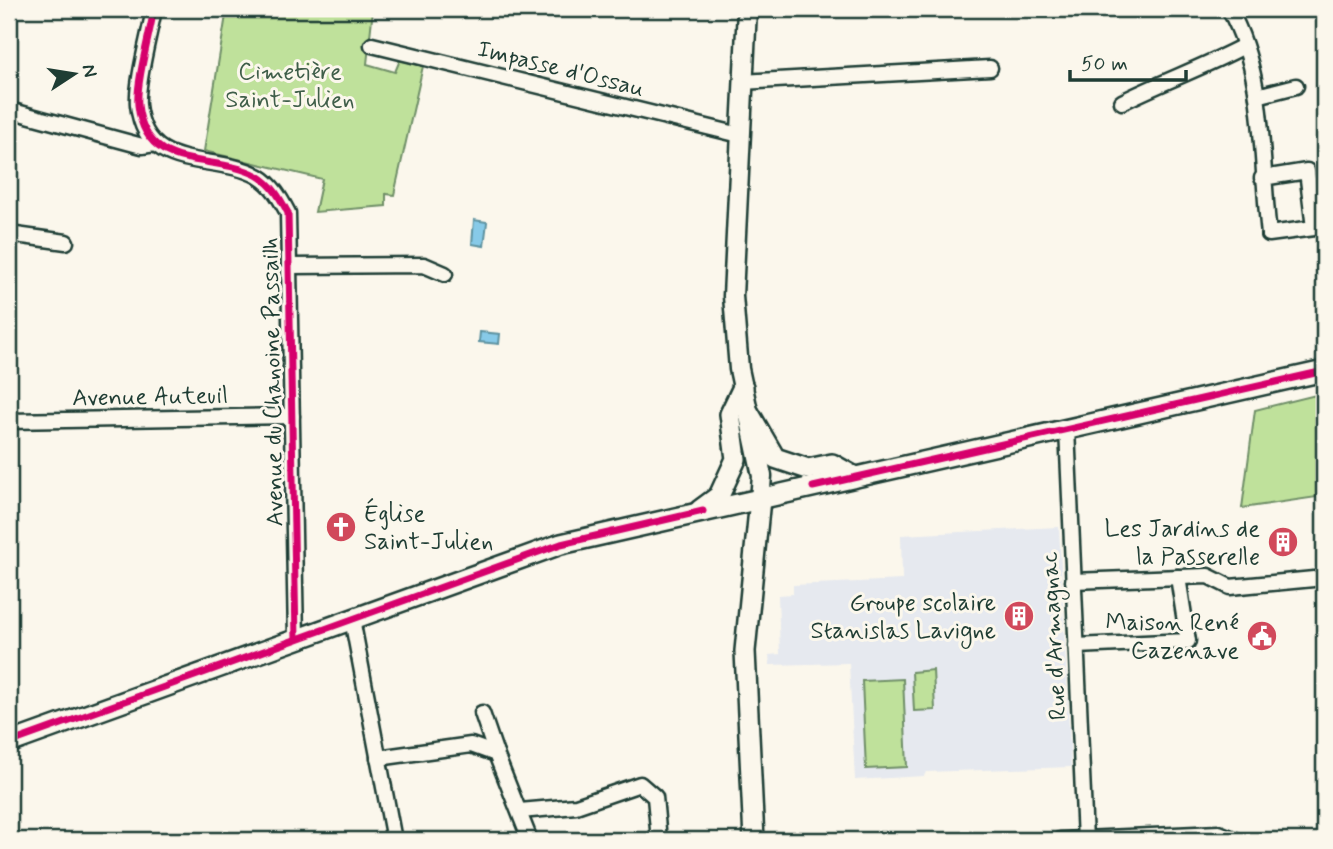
<svg xmlns="http://www.w3.org/2000/svg" width="1333" height="849" font-family="Mynerve,sans-serif">
<style>
.built{fill:#e6e9ef}
.green{fill:#bfe19b;stroke:#6f8f68;stroke-width:2}
.water{fill:#87cae8;stroke:#5d92a0;stroke-width:2}
.lines{fill:none;stroke-linecap:round;stroke-linejoin:round}
.minor-casing{stroke:#1f3d34;stroke-width:19}
.tertiary-casing{stroke:#1f3d34;stroke-width:23}
.secondary-casing{stroke:#1f3d34;stroke-width:24}
.minor{stroke:#fbf7ec;stroke-width:14}
.tertiary{stroke:#fbf7ec;stroke-width:18}
.secondary{stroke:#fbf7ec;stroke-width:19}
.cycleway-casing{stroke:#fbf7ec;stroke-width:11}
.cycleway{stroke:#d6006c;stroke-width:7}
.labels{text-anchor:middle;stroke-width:6;stroke-linejoin:round;paint-order:stroke}
.street-label{font-size:24px;fill:#1f3d34;stroke:#fbf7ec}
.park-label{font-size:24px;fill:#3f5e49;stroke:#fbf7ec}
.poi-label{font-size:24px;fill:#1f3d34;stroke:#fbf7ec;text-anchor:end}
</style>
<rect width="100%" height="100%" fill="#fbf7ec"/>
<filter id="ink" filterUnits="userSpaceOnUse"><feTurbulence type="fractalNoise" baseFrequency=".0143" numOctaves="2"/><feDisplacementMap in="SourceGraphic" scale="14" xChannelSelector="R" yChannelSelector="G"/><feConvolveMatrix kernelMatrix="1 2 1 2 8 2 1 2 1" color-interpolation-filters="sRGB"/></filter>
<g filter="url(#ink)">
<path class="built" d="M1059,527L1071,767L926,772L924,776L855,780L849,663L770,665L769,655L780,654L778,595L793,594V585L902,580L901,535Z"/>
<g class="green">
<path d="M227,9H373L367,64L395,72L400,60L423,66L394,195L386,194V206L315,212L322,179L204,151Z"/>
<path d="M1324,393V496L1242,508L1255,410Z"/>
<path d="M933,670L935,710L914,711L912,672Z"/>
<path d="M903,679L907,767L866,769L862,681Z"/>
</g>
<g class="water">
<path d="M474,220L487,222L484,246L472,244Z"/>
<path d="M480,332L500,334L499,344L479,342Z"/>
</g>
<g class="lines">
<g class="minor-casing">
<g id="minor">
<path d="M154,9C150,33 136,82 138,105C146,176 215,152 258,176C273,185 280,198 288,213L296,639"/>
<path d="M1229,9C1267,76 1260,160 1269,234L1314,228L1307,171L1262,178"/>
<path d="M372,45L740,135"/>
<path d="M742,82L990,68"/>
<path d="M1257,96L1296,86"/>
<path d="M1122,102C1162,82 1204,67 1244,46"/>
<path d="M9,110L142,146L155,144"/>
<path d="M9,234L66,242"/>
<path d="M290,266L424,265L445,274"/>
<path d="M9,421L292,416"/>
<path d="M1067,429L1085,840"/>
<path d="M1073,581L1208,576L1230,587L1324,578"/>
<path d="M352,619L394,840"/>
<path d="M1076,646L1188,641L1178,577"/>
<path d="M482,713L496,754"/>
<path d="M378,758L471,745L496,754L530,840"/>
<path d="M520,811L576,806L640,784L655,797L659,840"/>
<path d="M1060,840L1219,833L1236,840"/>
</g>
</g>
<g class="tertiary-casing">
<path id="tertiary" d="M747,9L733,296L739,369L762,476L760,499"/>
</g>
<g class="secondary-casing">
<g id="secondary">
<path d="M749,413L775,458L808,469L832,464L855,477"/>
<path d="M700,510L719,496L736,459L730,414L743,387"/>
<path d="M9,743L561,544L1324,371"/>
<path d="M754,840L745,651L760,499"/>
</g>
</g>
<use href="#minor" class="minor"/>
<use href="#tertiary" class="tertiary"/>
<use href="#secondary" class="secondary"/>
<g class="cycleway-casing">
<g id="cycleway">
<path d="M154,9C150,33 136,82 138,105C146,176 215,152 258,176C273,185 280,198 288,213L296,639"/>
<path d="M813,487L1324,371"/>
<path d="M9,743L561,544L703,511"/>
</g>
</g>
<use href="#cycleway" class="cycleway"/>
</g>
</g>
<defs>
<g id="church-disc" transform="scale(1.575)"><circle r="9.5" fill="#d1495b" stroke="#fbf7ec"/><path d="M-1.2-6h2.4v3.5h3.3v2.4h-3.3V6h-2.4V-.1h-3.3v-2.4h3.3Z" fill="#fff"/></g>
<g id="building-disc" transform="scale(1.575)"><circle r="9.5" fill="#d1495b" stroke="#fbf7ec"/><path d="M-4-6H4V6H1V3H-1V6H-4ZM-2.5-4.3h1.7v1.8h-1.7ZM.8-4.3h1.7v1.8H.8ZM-2.5-1h1.7V.8h-1.7ZM.8-1h1.7V.8H.8Z" fill="#fff"/></g>
<g id="civic-disc" transform="scale(1.575)"><circle r="9.5" fill="#d1495b" stroke="#fbf7ec"/><path d="M-.6-6.5H3V-4.5H.6V-3L4-1V1h2V6H-6V1h2V-1L-.6-3ZM-1.2 2.5V6h2.4V2.5Z" fill="#fff"/></g>
</defs>
<g fill-rule="evenodd">
<use href="#church-disc" x="341" y="527"/>
<use href="#building-disc" x="1283" y="542"/>
<use href="#building-disc" x="1019" y="616"/>
<use href="#civic-disc" x="1262" y="636"/>
</g>
<g class="labels">
<g class="street-label">
<text transform="translate(561 68) rotate(14)" y="8">Impasse d'Ossau</text>
<text transform="translate(272 382) rotate(-91)" y="8">Avenue du Chanoine Passailh</text>
<text transform="translate(150 396) rotate(-1)" y="8">Avenue Auteuil</text>
<text transform="translate(1053 636) rotate(-93)" y="8">Rue d'Armagnac</text>
</g>
<g class="park-label">
<text x="290" y="79">Cimetière<tspan x="290" dy="28">Saint-Julien</tspan></text>
</g>
<g class="poi-label">
<text x="364" y="521" text-anchor="start">Église<tspan x="364" dy="28">Saint-Julien</tspan></text>
<text x="1260" y="536">Les Jardins de<tspan x="1260" dy="28">la Passerelle</tspan></text>
<text x="996" y="610">Groupe scolaire<tspan x="996" dy="28">Stanislas Lavigne</tspan></text>
<text x="1239" y="630">Maison René<tspan x="1239" dy="28">Cazenave</tspan></text>
</g>
</g>
<rect width="1333" height="849" fill="none" stroke="#fbf7ec" stroke-width="35"/>
<rect x="18" y="18" width="1298" height="814" fill="none" stroke="#1f3d34" stroke-width="2.5" filter="url(#ink)"/>
<g transform="translate(74 74) rotate(78)" stroke="#fbf7ec" stroke-width="5" paint-order="stroke">
<path d="M0-5L12 26L0 18L-12 26Z" fill="#1f3d34"/>
<text y="-10" font-size="19" font-weight="bold" text-anchor="middle" fill="#1f3d34">N</text>
</g>
<path d="M1070 70v10h116v-10" fill="none" stroke="#1f3d34" stroke-width="3.5"/>
<text x="1081" y="70" font-size="21" fill="#1f3d34" stroke="#fbf7ec" stroke-width="5" paint-order="stroke">50 m</text>
</svg>
